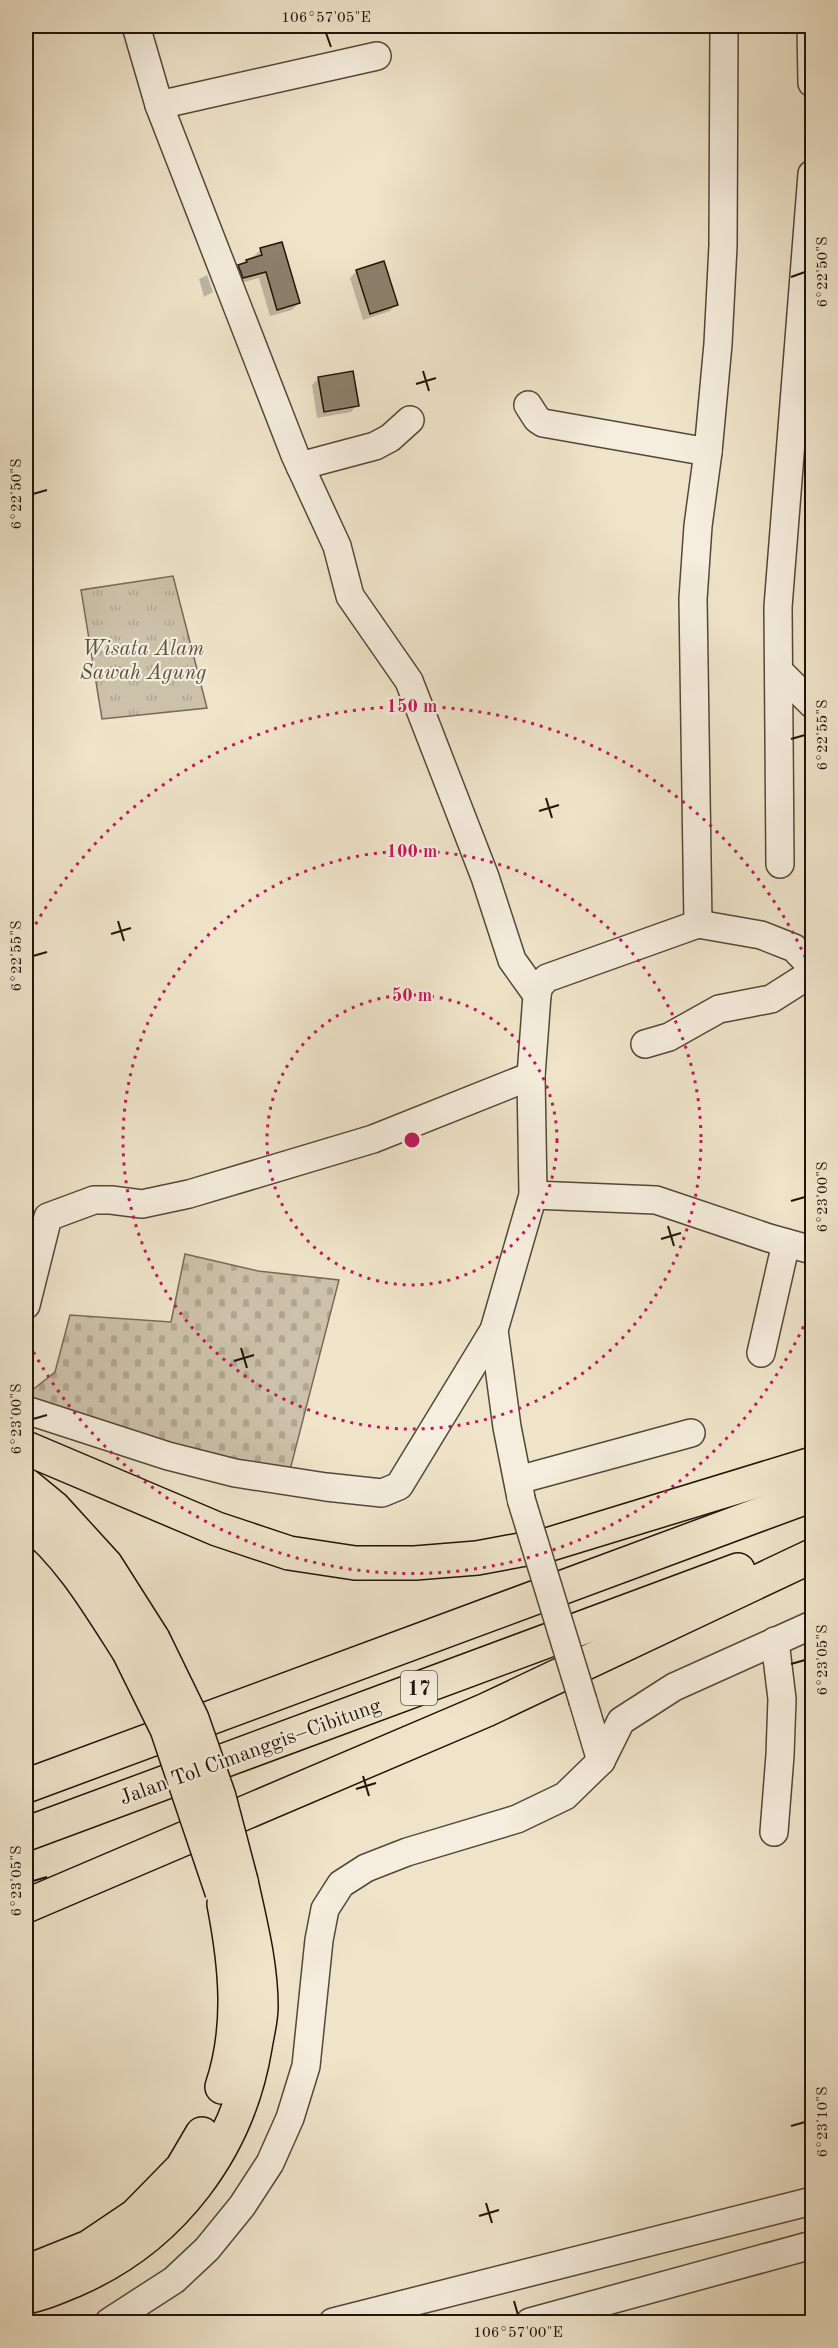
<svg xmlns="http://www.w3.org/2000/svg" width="838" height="2348" font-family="'Old Standard TT',serif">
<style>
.cemetery{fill:url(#cemetery-stones);stroke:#766a58;stroke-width:1.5}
.park{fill:url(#park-tufts);stroke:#766a58;stroke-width:1.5}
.shadow{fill:#0003}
.building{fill:#8c806c;stroke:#211407;stroke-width:1.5}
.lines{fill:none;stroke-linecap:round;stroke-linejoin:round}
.minor-casing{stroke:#544838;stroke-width:30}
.highway-casing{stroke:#211407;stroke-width:36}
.minor{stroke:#f5eddd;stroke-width:27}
.highway{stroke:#efe4ca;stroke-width:33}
.minor-bridge-casing{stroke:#544838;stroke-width:30;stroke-linecap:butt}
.highway-bridge-casing{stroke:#211407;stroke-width:36;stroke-linecap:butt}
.minor-bridge{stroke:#f5eddd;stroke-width:27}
.highway-bridge{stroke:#efe4ca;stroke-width:33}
.ticks{fill:none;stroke:#211407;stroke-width:2}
.ring{fill:none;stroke:#c2185b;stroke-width:3;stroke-dasharray:3 6}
.labels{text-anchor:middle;stroke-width:4.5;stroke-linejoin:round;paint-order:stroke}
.shield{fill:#f5eddd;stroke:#615547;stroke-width:1.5}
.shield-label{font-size:20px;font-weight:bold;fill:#211407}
.park-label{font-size:21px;font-style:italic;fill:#5d5140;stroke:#f5eddd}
.street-label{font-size:21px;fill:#211407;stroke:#f5eddd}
.centre{fill:#c2185b;stroke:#f5eddd;stroke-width:3}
.ring-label{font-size:18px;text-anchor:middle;font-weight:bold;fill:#c2185b;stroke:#f5eddd;stroke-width:4.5;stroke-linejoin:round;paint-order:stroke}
.neatline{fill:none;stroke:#211407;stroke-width:2}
.ticks-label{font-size:15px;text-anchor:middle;fill:#211407}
</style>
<defs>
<pattern id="cemetery-stones" width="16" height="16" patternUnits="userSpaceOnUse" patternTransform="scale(1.5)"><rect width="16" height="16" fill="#ccc1a9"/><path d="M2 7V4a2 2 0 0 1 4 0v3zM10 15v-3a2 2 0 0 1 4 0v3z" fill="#afa590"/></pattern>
<pattern id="park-tufts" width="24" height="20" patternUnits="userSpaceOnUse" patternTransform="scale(1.5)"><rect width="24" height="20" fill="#ccc1a9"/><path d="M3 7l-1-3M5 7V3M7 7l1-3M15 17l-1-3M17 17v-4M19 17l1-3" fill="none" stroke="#afa590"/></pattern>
</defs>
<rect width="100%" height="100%" fill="#efe4ca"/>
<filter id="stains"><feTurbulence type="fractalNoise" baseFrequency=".00333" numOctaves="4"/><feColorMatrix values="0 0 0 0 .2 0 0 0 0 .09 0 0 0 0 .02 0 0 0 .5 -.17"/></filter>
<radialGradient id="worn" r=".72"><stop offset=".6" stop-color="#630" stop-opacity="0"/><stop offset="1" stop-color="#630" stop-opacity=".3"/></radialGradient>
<path class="cemetery" d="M185,1254L258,1271L339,1280L289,1474L212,1459L26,1399V1395L55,1372L70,1315L171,1322Z"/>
<path class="park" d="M173,576L207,708L102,719L81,590Z"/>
<g class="shadow">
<path d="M261,249L299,303L292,310L270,316L259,278L237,284L232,273L247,261L255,259L254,256Z"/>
<path d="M383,263L396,304L390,311L363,320L350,278L356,272Z"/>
<path d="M207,275L213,292L204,297L199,279Z"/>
<path d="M319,378L357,405L351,412L317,418L312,385Z"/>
</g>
<g class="building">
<path d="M282,242L300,303L277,310L266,272L243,278L238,265L247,262L246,260L262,255L260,248Z"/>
<path d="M384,261L398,305L370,314L356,270Z"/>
<path d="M353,371L359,406L324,412L318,377Z"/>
</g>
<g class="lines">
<g class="minor-casing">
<g id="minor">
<path d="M136,26L159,105L295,455L337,546L350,596L409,681L485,877L512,960L537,995"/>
<path d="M811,26L812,83"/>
<path d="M159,105L377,56"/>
<path d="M528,405L537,419L543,423L708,452"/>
<path d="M300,466L375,446L390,438L410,420"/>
<path d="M780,672L812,704"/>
<path d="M780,864L778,607L812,174"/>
<path d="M698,924L761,935L794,948L812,967"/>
<path d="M645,1044L669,1037L719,1009L771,999L812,973"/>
<path d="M533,1195L656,1200L769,1238L812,1250"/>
<path d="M26,1305L48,1217L94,1200H111L142,1204L189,1194L373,1139L531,1076"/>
<path d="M494,1330L507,1427L521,1498"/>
<path d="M761,1353L786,1243"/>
<path d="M26,1410L168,1456L235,1473L326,1487L382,1493L399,1486L494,1330L533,1195L531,1076L537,995L539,986L547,978L698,924L693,599L698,526L708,452L718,344L723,246L724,26"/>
<path d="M518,1480L691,1433"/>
<path d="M601,1761L621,1721L674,1687L812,1625"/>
<path d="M774,1832L780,1755L782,1699L775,1641"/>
<path d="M109,2322L174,2280L207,2249L242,2206L270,2163L290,2118L306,2066L319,1940L325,1909L341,1884L366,1868L407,1852L517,1819L565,1796L601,1761L583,1701"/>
<path d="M333,2322L812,2201"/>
<path d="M530,2322L812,2245"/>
</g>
</g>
<g class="highway-casing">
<g id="highway">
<path d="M26,1448L217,1529L289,1553L355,1563H415L477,1558L547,1545L812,1464"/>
<path d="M26,1485L54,1508L106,1565L153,1639"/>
<path d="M26,1520C70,1555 99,1605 129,1652"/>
<path d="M26,1786L812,1495"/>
<path d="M26,1834L738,1570"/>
<path d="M26,1906L486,1710L812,1556"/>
<path d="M222,2087C242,2027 236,1966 224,1904"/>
<path d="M26,2269L39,2267L89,2247L135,2216L182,2168L202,2134"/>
<path d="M26,2297C44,2294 60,2286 77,2279C172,2237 238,2150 255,2047C257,2034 261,2020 261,2007C261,1964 250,1923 241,1881"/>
</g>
</g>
<use href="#minor" class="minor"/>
<use href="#highway" class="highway"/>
<g class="minor-bridge-casing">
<path id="minor-bridge" d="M521,1499L583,1701"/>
</g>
<g class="highway-bridge-casing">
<g id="highway-bridge">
<path d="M153,1639L192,1719L219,1797L241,1881"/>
<path d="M129,1652L167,1729L222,1892"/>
</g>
</g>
<use href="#minor-bridge" class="minor-bridge"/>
<use href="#highway-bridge" class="highway-bridge"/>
</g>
<path class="ticks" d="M326,33L331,47M791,277L805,272M423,371L429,391M416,384L436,378M33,494L47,490M791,739L805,735M546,798L552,818M539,811L559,805M118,921L124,941M111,934L131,928M33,956L47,952M791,1201L805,1197M668,1226L674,1246M661,1239L681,1233M241,1348L247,1368M234,1361L254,1355M33,1419L47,1415M791,1664L805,1660M363,1776L369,1796M356,1789L376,1783M33,1881L47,1877M791,2126L805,2122M486,2203L492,2223M479,2216L499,2210M514,2301L518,2315"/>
<g class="ring">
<circle cx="412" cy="1140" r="145"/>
<circle cx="412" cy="1140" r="289"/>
<path d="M811 1310A434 434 0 0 1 27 1340M27 940A434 434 0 0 1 811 970"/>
</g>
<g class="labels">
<rect class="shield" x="401" y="1671" width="36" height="34" rx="4.5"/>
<g class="shield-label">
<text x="419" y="1695">17</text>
</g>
<g class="park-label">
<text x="143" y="655">Wisata Alam<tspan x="143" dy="24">Sawah Agung</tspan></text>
</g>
<g class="street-label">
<text transform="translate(250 1751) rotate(-20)" y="7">Jalan Tol Cimanggis–Cibitung</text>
</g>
</g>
<circle cx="412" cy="1140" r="9" class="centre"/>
<g class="ring-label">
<text x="412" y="712">150 m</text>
<text x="412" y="857">100 m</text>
<text x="412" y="1001">50 m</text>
</g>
<rect width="838" height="2348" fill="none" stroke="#efe4ca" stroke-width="66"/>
<rect x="33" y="33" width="772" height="2282" class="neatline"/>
<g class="ticks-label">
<text x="326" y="22">106°57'05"E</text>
<text transform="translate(822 272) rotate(-90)" y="5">6°22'50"S</text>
<text transform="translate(16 494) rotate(-90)" y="5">6°22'50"S</text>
<text transform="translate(822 735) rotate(-90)" y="5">6°22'55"S</text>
<text transform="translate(16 956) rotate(-90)" y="5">6°22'55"S</text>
<text transform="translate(822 1197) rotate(-90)" y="5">6°23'00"S</text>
<text transform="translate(16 1419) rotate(-90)" y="5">6°23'00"S</text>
<text transform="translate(822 1660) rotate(-90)" y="5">6°23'05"S</text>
<text transform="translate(16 1881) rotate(-90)" y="5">6°23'05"S</text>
<text transform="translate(822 2122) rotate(-90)" y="5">6°23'10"S</text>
<text x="518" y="2337">106°57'00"E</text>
</g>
<rect width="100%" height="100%" filter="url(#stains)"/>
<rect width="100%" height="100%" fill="url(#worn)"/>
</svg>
